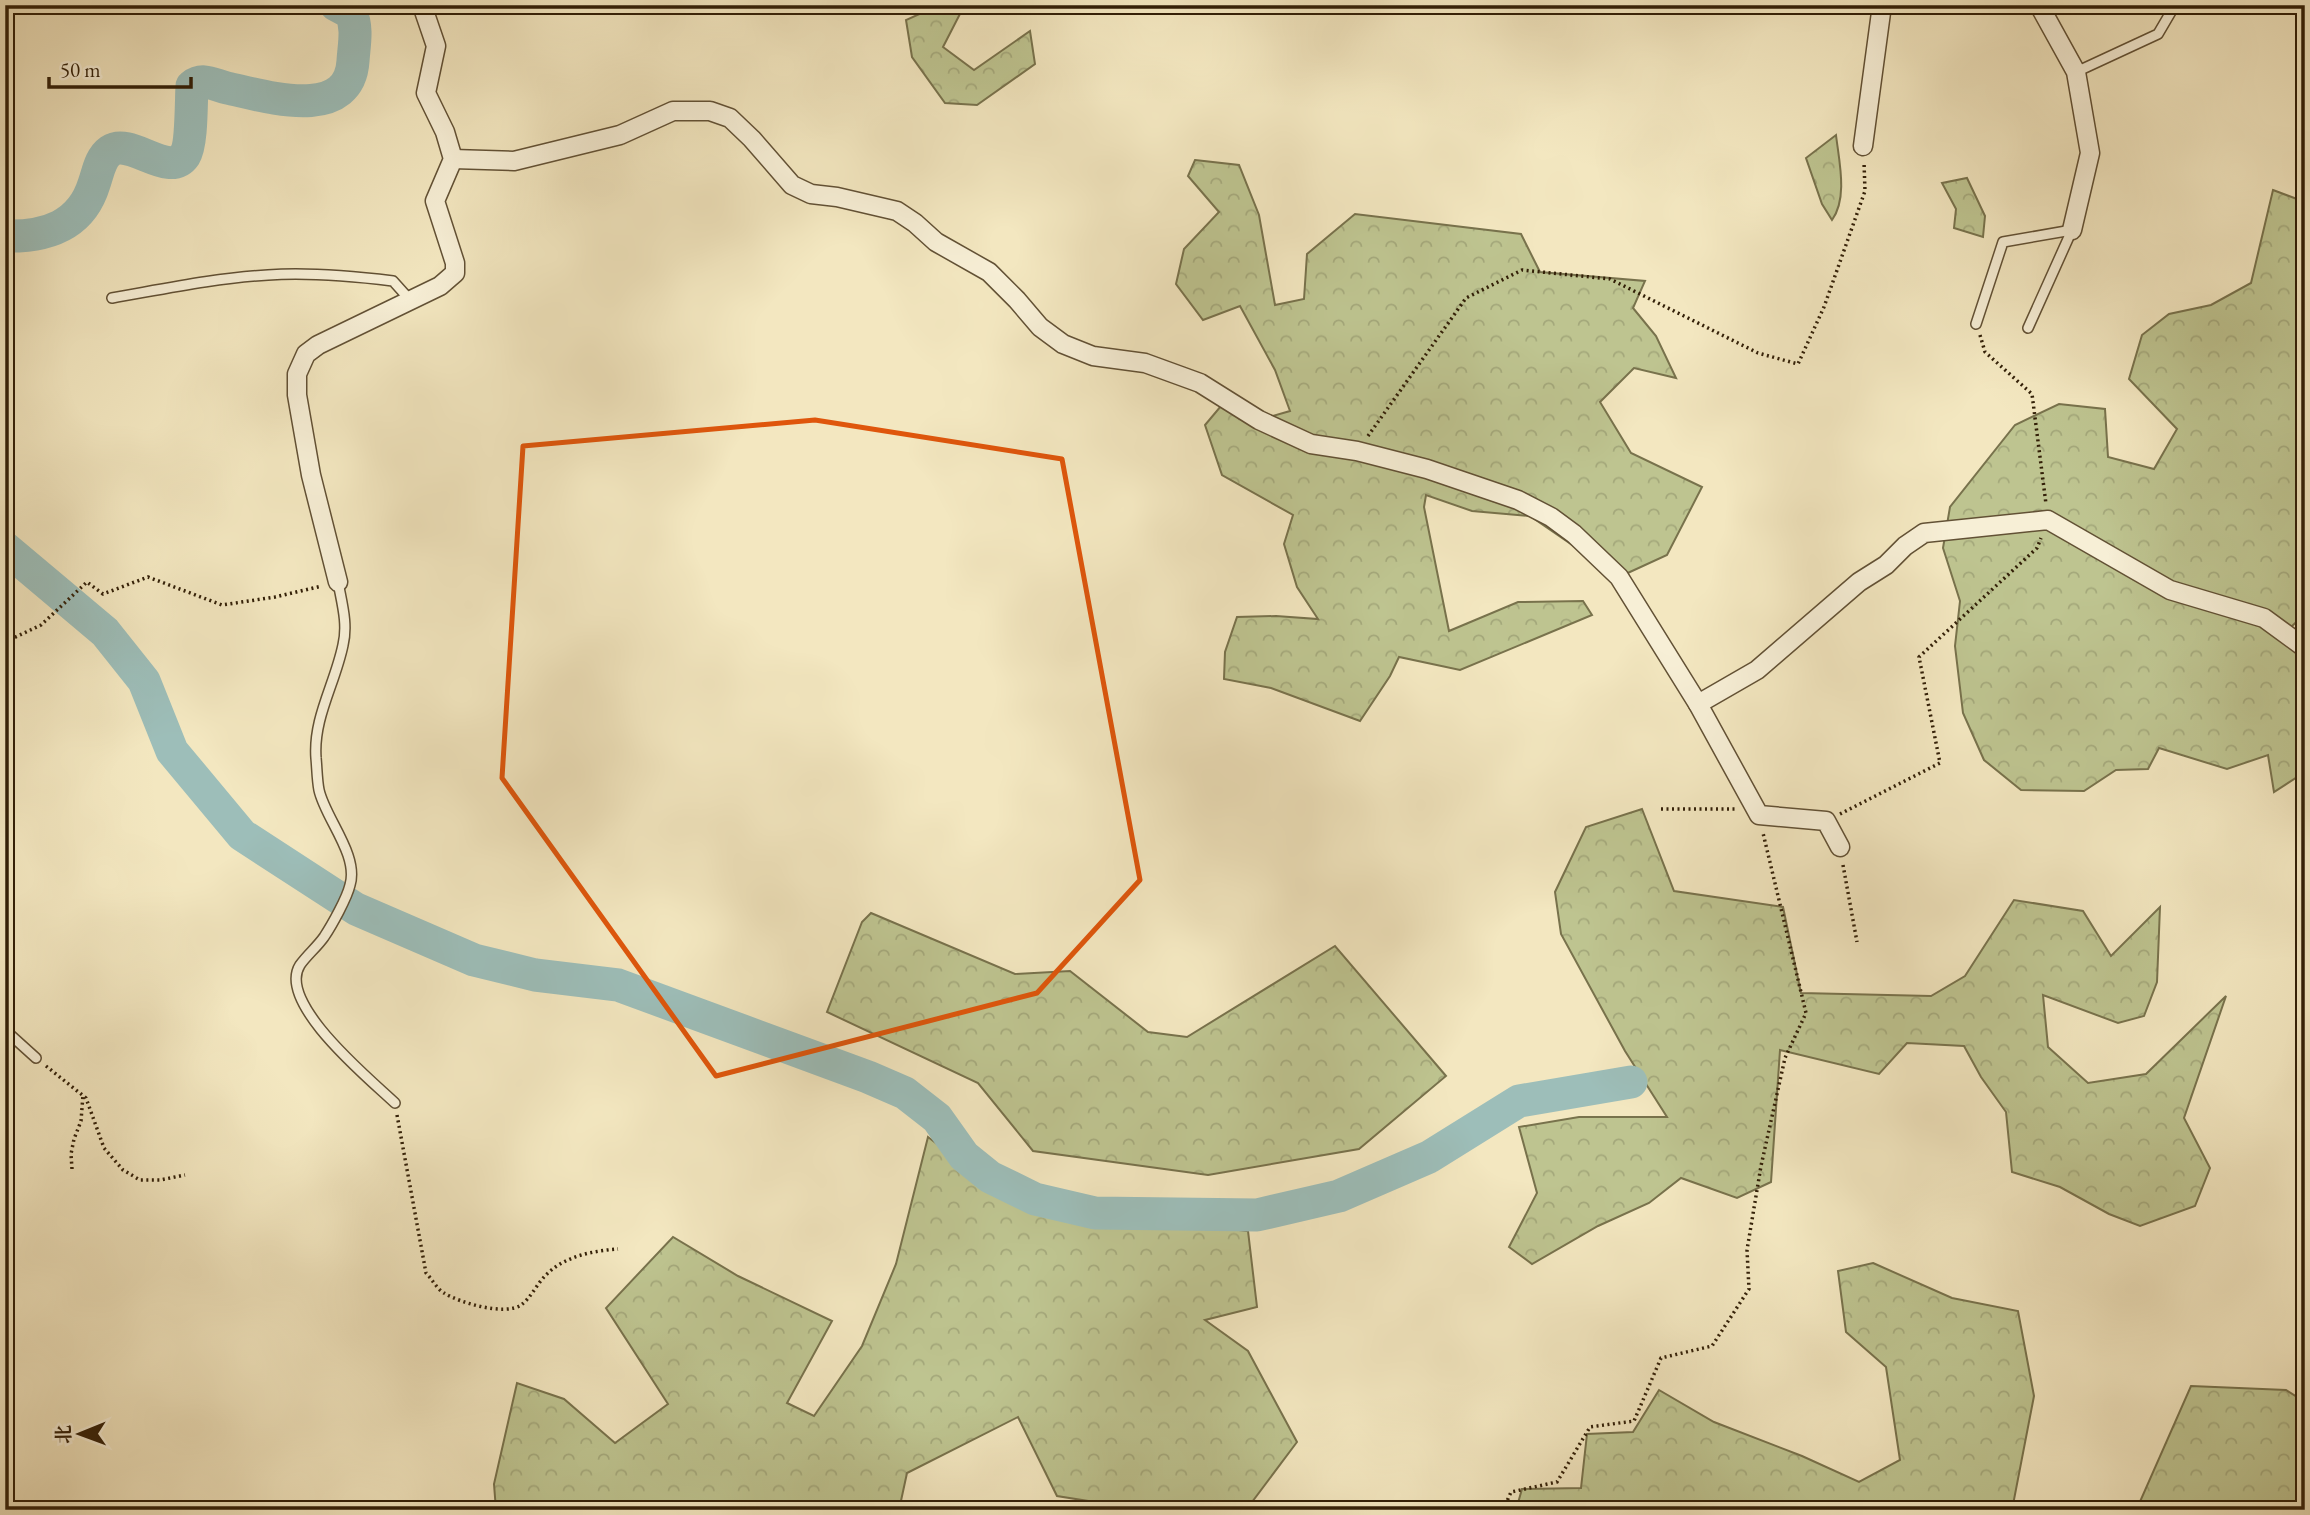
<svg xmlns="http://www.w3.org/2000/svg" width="2310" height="1515" font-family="'EB Garamond','Noto Serif SC',serif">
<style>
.forest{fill:url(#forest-crowns);stroke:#78724c;stroke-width:2}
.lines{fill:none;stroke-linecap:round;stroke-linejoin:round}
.river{stroke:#9dbeb9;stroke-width:33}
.lane-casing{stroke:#625135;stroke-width:12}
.street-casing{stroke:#625135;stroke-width:21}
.path{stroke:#321f07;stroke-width:3.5;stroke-dasharray:2 3.5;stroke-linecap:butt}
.lane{stroke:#f7efd6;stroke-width:9}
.street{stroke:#f7efd6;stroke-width:18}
.marked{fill:none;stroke:#df560c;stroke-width:5;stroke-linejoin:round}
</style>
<defs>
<pattern id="forest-crowns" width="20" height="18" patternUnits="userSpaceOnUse" patternTransform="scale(1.75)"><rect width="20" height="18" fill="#bec490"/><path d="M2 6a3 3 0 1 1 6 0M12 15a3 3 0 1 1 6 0" fill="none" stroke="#a4a87b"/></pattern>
</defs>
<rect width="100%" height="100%" fill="#f3e7c0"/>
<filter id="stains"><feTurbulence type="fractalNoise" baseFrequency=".00286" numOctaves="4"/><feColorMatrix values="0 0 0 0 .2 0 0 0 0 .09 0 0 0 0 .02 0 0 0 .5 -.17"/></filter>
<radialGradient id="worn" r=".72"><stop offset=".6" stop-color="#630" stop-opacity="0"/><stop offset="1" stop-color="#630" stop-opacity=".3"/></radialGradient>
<g class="forest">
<path d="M963,8L943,47L974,70L1030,31L1035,64L977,105L945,103L912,57L906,20L926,11Z"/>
<path d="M1836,135C1839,161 1848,198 1832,220L1822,204L1806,158Z"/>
<path d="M1195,160L1239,165L1259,215L1275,305L1304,299L1307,254L1355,214L1521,234L1540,272L1645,281L1633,308L1656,336L1676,378L1634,368L1600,402L1631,453L1702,487L1667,555L1619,577L1530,516L1472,511L1426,495L1424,507L1449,631L1518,602L1583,601L1592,615L1460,670L1399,657L1390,676L1360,721L1271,688L1224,679L1225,652L1237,617L1276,616L1318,619L1297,587L1284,544L1293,515L1222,475L1205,425L1226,400L1259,420L1290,411L1275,370L1240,306L1203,320L1176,284L1184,249L1219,212L1188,176Z"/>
<path d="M1967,178L1985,216L1983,237L1954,228L1956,209L1942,183Z"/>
<path d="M2273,190L2305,202V614L2291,627L2305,639V772L2274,792L2268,755L2227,769L2159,748L2148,769L2116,770L2084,791L2021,790L1984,760L1963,713L1955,646L1960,601L1943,548L1950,507L2015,425L2059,404L2105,409L2108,457L2154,469L2177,429L2129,379L2142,335L2169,314L2211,305L2251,283Z"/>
<path d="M1642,809L1674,891L1783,907L1801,993L1931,996L1965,976L2014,900L2083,911L2111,956L2160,907L2157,982L2144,1016L2118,1023L2043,995L2048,1047L2088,1083L2146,1074L2226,996L2184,1118L2210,1168L2195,1206L2140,1226L2109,1214L2060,1187L2012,1172L2006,1112L1981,1077L1964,1046L1907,1043L1879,1074L1780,1050L1771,1182L1737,1198L1681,1178L1649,1203L1598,1226L1532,1264L1509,1247L1537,1193L1519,1127L1579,1117H1667L1625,1051L1561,934L1555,892L1586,827Z"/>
<path d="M871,913L1015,974L1070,971L1148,1032L1187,1037L1335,946L1446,1076L1359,1149L1208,1175L1033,1151L978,1083L827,1012L862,922Z"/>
<path d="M928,1137L1016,1205L1248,1231L1257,1307L1205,1320L1248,1351L1297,1442L1246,1510H1145L1057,1496L1018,1417L907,1473L899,1510H496L494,1484L517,1383L564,1399L615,1443L668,1404L606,1308L673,1237L738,1276L832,1321L787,1403L814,1416L862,1346L896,1264Z"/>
<path d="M1873,1263L1952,1298L2018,1311L2034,1396L2012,1510H1516L1522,1489L1581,1488L1587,1434L1633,1432L1659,1390L1714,1422L1802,1456L1859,1482L1900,1460L1886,1367L1846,1332L1838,1271Z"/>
<path d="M2191,1386L2286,1390L2305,1402V1510H2120L2139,1504Z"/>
</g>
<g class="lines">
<g class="river">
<path d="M5,236C46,237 81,226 94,184C98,173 100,158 110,151C131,137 169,179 185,155C192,144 191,101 192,86C203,77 214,85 227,88C265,96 349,123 353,61C354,45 358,28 351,13L336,5"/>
<path d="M5,548L105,632L144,681L172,751L242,835L356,909L474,960L535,975L618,985L868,1077L905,1093L937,1118L964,1156L990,1177L1035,1199L1095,1213L1257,1215L1339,1196L1429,1157L1519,1101L1631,1082"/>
</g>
<g class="lane-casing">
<g id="lane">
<path d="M2076,72L2158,34L2175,5"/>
<path d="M112,298C164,289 216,278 268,275C309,272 352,276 393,281L411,301"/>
<path d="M1976,324L2003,242L2072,230"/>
<path d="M2028,328L2072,230"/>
<path d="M338,582C342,604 348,624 343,645C335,684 313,718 316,758C317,768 317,780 319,790C325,818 359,855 350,885C347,898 332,925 324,937C317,947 307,955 300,965C276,1003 371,1080 395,1103"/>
<path d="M5,1030L36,1058"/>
</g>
</g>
<g class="street-casing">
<g id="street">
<path d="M2039,5L2076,72L2090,153L2072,230"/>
<path d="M1863,146L1882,5"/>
<path d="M453,159L514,161L620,135L673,111H710L730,118L752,139L792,185L811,194L837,197L897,211L915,223L936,242L989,272L1017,300L1040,327L1063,344L1093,356L1145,363L1200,383L1259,420L1311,444L1357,451L1427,469L1518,500L1551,517L1574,534L1619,577L1698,704L1759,815L1826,821L1840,847"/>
<path d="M338,582L311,475L297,395V374L306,354L318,345L440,286L455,273V263L435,201L453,159L445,132L426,93L436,46L422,5"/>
<path d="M1698,704L1757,670L1859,582L1886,565L1905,546L1924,533L2048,520L2170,590L2264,618L2305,648"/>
</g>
</g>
<g class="path">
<path d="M1980,335L1985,352L2032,394L2046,504"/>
<path d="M1368,436L1466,298L1522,270L1610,279L1758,353L1798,364L1824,307L1865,191L1864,162"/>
<path d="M5,642L41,625L87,582L103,594L148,577L222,605L275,597L322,586"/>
<path d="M1661,809H1736"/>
<path d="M1840,814L1940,763L1919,657L2037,548L2041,538"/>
<path d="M1843,865L1857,942"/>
<path d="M46,1066L86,1098L104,1148L123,1170L140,1180H160L185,1175"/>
<path d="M397,1115L426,1273C432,1279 437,1289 444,1293C460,1303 505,1316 521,1305C530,1299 537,1284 545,1276C564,1256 592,1251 618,1249"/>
<path d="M72,1169L71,1154L74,1139L81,1121L83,1095"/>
<path d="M1503,1510L1511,1492L1557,1482L1590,1427L1634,1421L1661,1358L1712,1346L1749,1289L1747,1250L1761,1166L1785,1058L1806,1013L1763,833"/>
</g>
<use href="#lane" class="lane"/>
<use href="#street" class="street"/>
</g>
<path class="marked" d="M815,420L1062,459L1140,880L1037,993L716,1076L502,778L523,446Z"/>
<rect width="2310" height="1515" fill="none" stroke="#f3e7c0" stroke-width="28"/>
<rect x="7" y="7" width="2296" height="1501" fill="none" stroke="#321f07" stroke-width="3.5"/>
<rect x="14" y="14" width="2282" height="1487" fill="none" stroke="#321f07" stroke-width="2"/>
<g transform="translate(80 1434) rotate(269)" stroke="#f7efd6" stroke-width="5" paint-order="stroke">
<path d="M0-5L12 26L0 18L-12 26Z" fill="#321f07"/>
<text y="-10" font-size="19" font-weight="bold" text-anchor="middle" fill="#321f07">北</text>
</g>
<path d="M49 77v10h142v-10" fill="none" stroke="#321f07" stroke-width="3.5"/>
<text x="60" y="77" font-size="21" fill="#321f07" stroke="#f7efd6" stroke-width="5" paint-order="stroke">50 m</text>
<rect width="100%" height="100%" filter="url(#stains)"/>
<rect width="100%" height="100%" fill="url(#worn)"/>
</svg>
